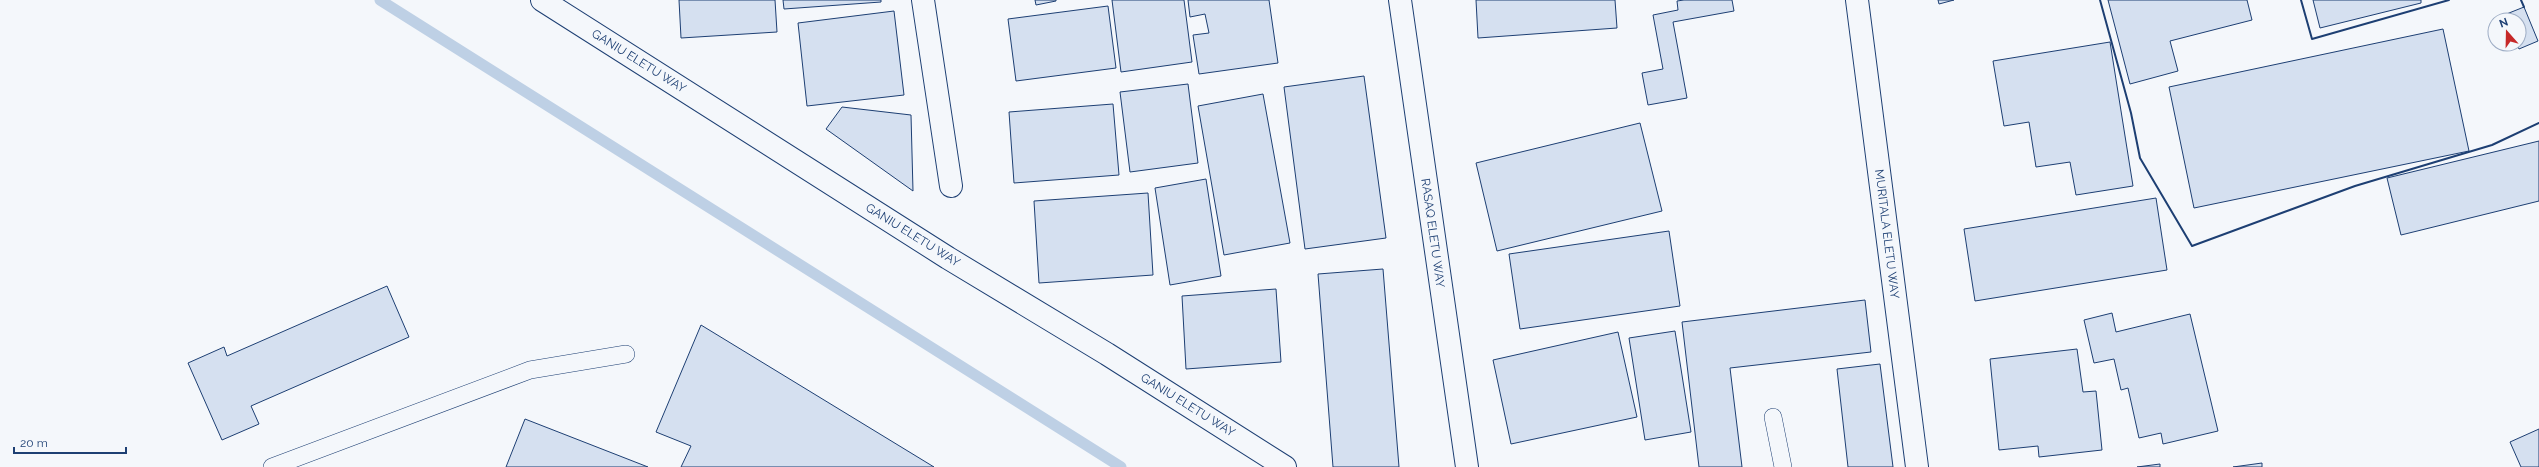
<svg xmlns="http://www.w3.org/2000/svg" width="2539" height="467" font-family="Raleway,sans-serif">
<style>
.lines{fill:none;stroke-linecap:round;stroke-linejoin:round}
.stream{stroke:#bed0e5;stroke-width:11}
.building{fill:#d5e0f0;stroke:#1d3f73}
.lane-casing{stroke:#1d3f73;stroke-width:18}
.street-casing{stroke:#1d3f73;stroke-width:24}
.secondary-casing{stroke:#1d3f73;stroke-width:24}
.lane{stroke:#f4f7fb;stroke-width:17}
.street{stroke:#f4f7fb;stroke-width:22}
.secondary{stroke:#f4f7fb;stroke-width:22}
.wall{stroke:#1d3f73;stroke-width:2}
.labels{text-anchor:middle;stroke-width:3;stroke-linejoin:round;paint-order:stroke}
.street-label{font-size:12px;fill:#1d3f73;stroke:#f4f7fb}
</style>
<rect width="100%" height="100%" fill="#f4f7fb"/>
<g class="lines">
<path class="stream" d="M380,0L1121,467"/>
</g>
<g class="building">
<path d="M679,0H775L777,32L681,38Z"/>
<path d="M783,0H881V2L784,9Z"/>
<path d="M1035,0H1056V1L1036,5Z"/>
<path d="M1112,0H1184L1192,62L1121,72Z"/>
<path d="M1188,0H1269L1278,63L1199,74L1193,35L1209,33L1205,14L1190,17Z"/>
<path d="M1476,0H1615L1617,28L1478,38Z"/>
<path d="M1684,0H1732L1734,11L1673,22L1687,98L1648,105L1642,73L1663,69L1653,15L1678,10L1677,1Z"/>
<path d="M1938,0H1954L1939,4Z"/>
<path d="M2108,0H2247L2252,20L2170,41L2178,71L2130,84Z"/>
<path d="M2313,0H2421V3L2320,28Z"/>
<path d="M1108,6L1116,68L1016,81L1008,19Z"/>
<path d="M2524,7L2538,41L2519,49L2517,44H2519V20H2506L2504,15Z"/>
<path d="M894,11L904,95L807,106L798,23Z"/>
<path d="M2443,29L2469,151L2194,208L2169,87Z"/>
<path d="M2110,42L2133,186L2076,195L2070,162L2036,167L2029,122L2004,126L1993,61Z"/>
<path d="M1364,76L1386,238L1305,249L1284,87Z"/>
<path d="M1188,84L1198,163L1130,172L1120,92Z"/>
<path d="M1263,94L1290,243L1224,255L1198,106Z"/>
<path d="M1113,104L1119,175L1014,183L1009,112Z"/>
<path d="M842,107L911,115L913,191L826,129Z"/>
<path d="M1640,123L1662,211L1497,251L1476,163Z"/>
<path d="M2539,141V201L2401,235L2387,178Z"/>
<path d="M1206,179L1221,276L1170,285L1155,188Z"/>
<path d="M1148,193L1153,275L1039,283L1034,201Z"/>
<path d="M2156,198L2167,270L1975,301L1964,229Z"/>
<path d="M1669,231L1680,306L1520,329L1509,254Z"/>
<path d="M1383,269L1399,467H1333L1318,274Z"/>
<path d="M387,286L409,337L251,406L259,424L222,440L188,363L224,347L227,356Z"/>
<path d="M1276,289L1281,362L1186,369L1182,296Z"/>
<path d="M1865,300L1871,352L1730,368L1742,467H1699L1682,322Z"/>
<path d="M2112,313L2116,332L2190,314L2218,431L2163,444L2161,433L2139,438L2128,388L2121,390L2114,359L2094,363L2084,320Z"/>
<path d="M701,325L934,467H681L691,446L656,432Z"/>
<path d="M1675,331L1691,432L1645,440L1629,338Z"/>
<path d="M1618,332L1637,417L1511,444L1493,360Z"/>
<path d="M2077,349L2083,392L2096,391L2102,450L2039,457L2038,446L1999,450L1990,359Z"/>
<path d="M1880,364L1893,467H1848L1837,369Z"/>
<path d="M525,419L648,467H506Z"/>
<path d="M2539,429V467H2521L2510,442Z"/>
<path d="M2262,463V467H2233Z"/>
<path d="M2160,464V467H2137Z"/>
</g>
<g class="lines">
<g class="lane-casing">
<g id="lane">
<path d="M1773,417L1783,467"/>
<path d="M272,467L530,370L626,354"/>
</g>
</g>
<g class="street-casing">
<g id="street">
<path d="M923,0L951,186"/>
<path d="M1400,0L1467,467"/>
<path d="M1857,0L1917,467"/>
</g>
</g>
<g class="secondary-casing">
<path id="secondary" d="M542,0L948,258L1107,354L1285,467"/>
</g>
<use href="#lane" class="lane"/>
<use href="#street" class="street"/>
<use href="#secondary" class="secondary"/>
<g class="wall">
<path d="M2100,0L2131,113L2140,158L2192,246L2355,186L2492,145L2539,123"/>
<path d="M2301,0L2312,39L2449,0"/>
<path d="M2521,0L2524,7"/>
</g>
</g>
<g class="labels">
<g class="street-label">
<text transform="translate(639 61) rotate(32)" y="4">GANIU ELETU WAY</text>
<text transform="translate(1433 233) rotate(82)" y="4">RASAQ ELETU WAY</text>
<text transform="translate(1887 234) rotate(83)" y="4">MURITALA ELETU WAY</text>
<text transform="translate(913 235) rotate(32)" y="4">GANIU ELETU WAY</text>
<text transform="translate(1188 405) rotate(32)" y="4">GANIU ELETU WAY</text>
</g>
</g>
<g transform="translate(2507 32) rotate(340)"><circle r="19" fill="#f4f7fb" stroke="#9eadc5"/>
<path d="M0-3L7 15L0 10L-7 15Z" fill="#c62828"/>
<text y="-6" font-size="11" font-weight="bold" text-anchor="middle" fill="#1d3f73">N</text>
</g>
<path d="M14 447v6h112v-6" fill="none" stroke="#1d3f73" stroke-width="2"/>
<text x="20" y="447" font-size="12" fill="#1d3f73" stroke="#f4f7fb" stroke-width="3" paint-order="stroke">20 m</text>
</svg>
